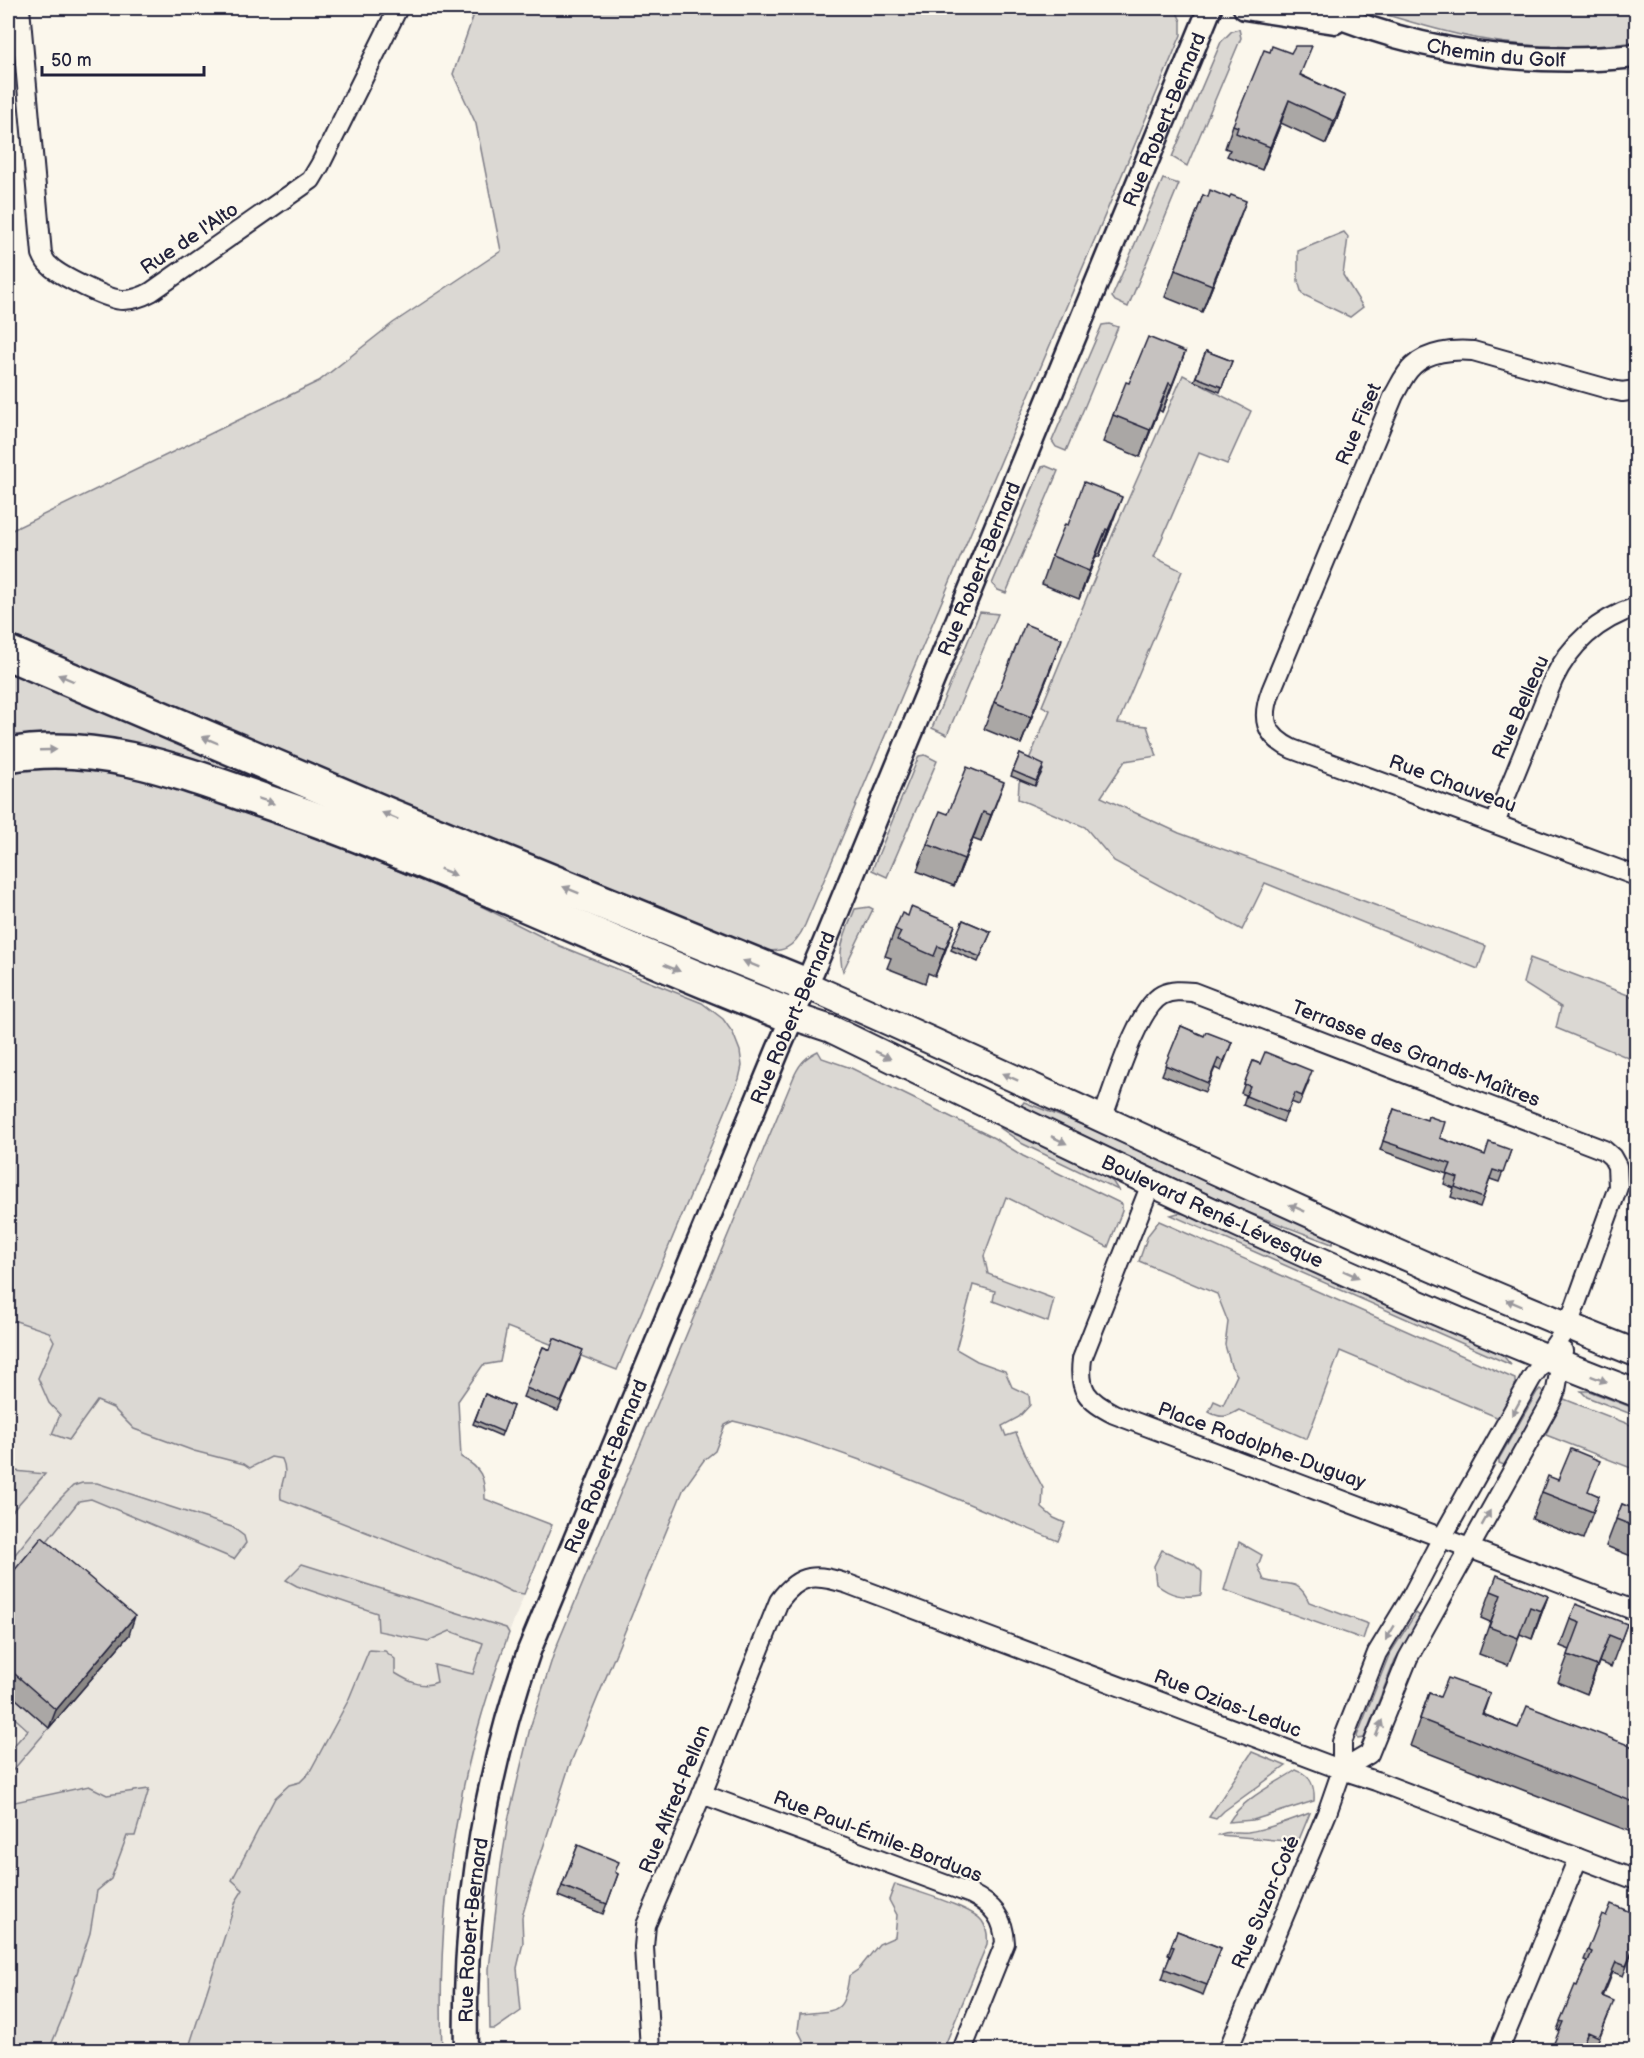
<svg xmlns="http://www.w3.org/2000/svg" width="1644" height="2058" font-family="'Balsamiq Sans',sans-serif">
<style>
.built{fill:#ebe7df}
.green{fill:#dbd8d3;stroke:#7e7d87;stroke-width:1.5}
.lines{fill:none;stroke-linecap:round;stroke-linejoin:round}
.minor-casing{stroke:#22223b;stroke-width:22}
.tertiary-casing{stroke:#22223b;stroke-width:27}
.secondary-casing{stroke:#22223b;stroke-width:30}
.motorway-casing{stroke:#22223b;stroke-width:38}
.minor{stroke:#fbf7ec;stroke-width:18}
.tertiary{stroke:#fbf7ec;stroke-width:22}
.secondary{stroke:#fbf7ec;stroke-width:26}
.motorway{stroke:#fbf7ec;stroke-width:33}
.wall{fill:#aaa7a5;stroke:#22223b;stroke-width:1.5}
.shaded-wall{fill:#8b8886;stroke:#22223b;stroke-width:1.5}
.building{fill:#c6c2c0;stroke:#22223b;stroke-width:1.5}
.oneway{fill:#99979c}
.labels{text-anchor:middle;stroke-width:4.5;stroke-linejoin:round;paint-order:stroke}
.street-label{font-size:20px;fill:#22223b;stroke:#fbf7ec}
</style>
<rect width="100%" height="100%" fill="#fbf7ec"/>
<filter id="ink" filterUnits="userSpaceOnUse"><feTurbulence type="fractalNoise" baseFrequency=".0167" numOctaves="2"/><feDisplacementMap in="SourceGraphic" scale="12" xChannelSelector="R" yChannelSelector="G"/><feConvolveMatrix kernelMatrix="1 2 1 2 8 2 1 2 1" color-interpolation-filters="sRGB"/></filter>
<g filter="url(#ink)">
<path class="built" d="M8,1306L89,1332L134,1429L194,1451L244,1464L278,1435L485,1499L552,1525L509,1633L488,1694L459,1809L448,1887L269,1855L236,1901L188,2050H49L62,2019L90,1933L97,1891L111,1879L127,1835L148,1789L107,1795L89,1786L15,1803L8,1794Z"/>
<g class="green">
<path d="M474,8H1175L1181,21V35L805,925C794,949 782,954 757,949L350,781L8,634V532L319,381L393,323L501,251L476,124L453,74L474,14Z"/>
<path d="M1364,8H1636V42C1584,49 1527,48 1475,38C1437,31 1401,19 1364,8Z"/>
<path d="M1239,29L1241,38L1187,166L1172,157L1221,42L1232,31Z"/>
<path d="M1163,179L1179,184L1128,307L1115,301L1112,297Z"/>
<path d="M1344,232L1348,237L1343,275L1363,307L1350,317L1302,294L1298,281V251Z"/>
<path d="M1109,324L1118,327L1066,451L1056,447L1052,441L1102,325Z"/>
<path d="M1183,375L1251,411L1227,464L1199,453L1154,557L1182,571L1118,723L1147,726L1157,756L1125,761L1101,797L1179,833L1486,946L1478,969L1265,883L1242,930L1114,861L1085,827L1018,799L1019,783L1050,710L1042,706L1112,536Z"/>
<path d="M1046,466L1058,471L1006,593L998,590L992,584L1042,467Z"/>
<path d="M980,612L998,614L947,735L932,728Z"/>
<path d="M8,663L771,988L768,994L377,832L8,745Z"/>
<path d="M925,755L937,761L887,877L872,870L919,756Z"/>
<path d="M59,764L153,778L240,810L350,851L469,900L560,946L702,1003L723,1019L733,1033L740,1051L742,1066L739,1079L617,1370L507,1327L500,1362L483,1365L458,1401L461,1457C481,1468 485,1477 485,1499L552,1525L524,1594L512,1592L479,1576L281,1499C278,1483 290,1476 282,1459L271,1457L250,1468L244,1464L194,1451L134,1429L113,1408L97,1401L69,1440L52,1434L60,1415L49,1403L38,1378L54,1341L49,1332L16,1321L8,1322V771Z"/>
<path d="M869,907L873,909L843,971C836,948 847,930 855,909Z"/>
<path d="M1530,958L1636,998V1061L1556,1028L1561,1007L1523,983Z"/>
<path d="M818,1051L822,1058L851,1068L994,1138L1023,1156L1122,1204V1211L1108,1247L1006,1197L984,1256L988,1274L1054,1299L1048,1322L993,1301L995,1291L973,1285L956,1349L977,1361L1005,1371L1012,1387L1029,1395L1030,1405L1019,1417L1002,1426L1006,1436L1016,1433L1027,1458L1043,1488L1042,1508L1054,1518L1065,1523L1058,1541C951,1498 846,1447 733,1421L725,1425L715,1451L704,1460L684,1488L569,1767L533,1879L522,1917L523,1943L517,1968L521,2011L495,2029H490L489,1969L501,1865L509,1816L530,1728L555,1650L795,1074C801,1062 806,1057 818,1051Z"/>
<path d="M1024,1102L1103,1133L1335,1239L1332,1244L1239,1209L1021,1106Z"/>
<path d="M999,1124L1101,1174L1113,1182L1118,1190L1023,1144L999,1127Z"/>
<path d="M1178,1213L1186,1214L1501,1353L1511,1365L1171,1215Z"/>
<path d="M1159,1221L1515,1379V1391L1499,1418L1340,1351L1307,1439L1239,1410C1227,1417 1222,1419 1209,1412L1214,1401L1223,1405L1237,1375L1231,1366L1225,1345L1228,1322L1217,1294L1139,1261L1148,1235Z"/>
<path d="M1540,1389L1544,1392V1396L1504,1465L1499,1463V1459L1537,1392Z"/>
<path d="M1589,1391L1636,1409V1416L1587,1397L1581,1391Z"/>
<path d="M1564,1399L1636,1427V1470L1546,1435L1557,1407Z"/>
<path d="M15,1471L45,1474L8,1516V1474Z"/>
<path d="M82,1483H97L232,1527L244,1536L246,1543L234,1559L91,1499L79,1501L36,1555L8,1579V1563L59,1500L73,1486Z"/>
<path d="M1239,1542L1262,1555L1258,1566L1264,1580C1285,1588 1297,1575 1309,1602L1368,1624L1363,1639L1224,1590Z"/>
<path d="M1162,1550L1194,1564L1202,1572L1201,1595C1183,1598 1171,1596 1156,1584L1154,1566Z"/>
<path d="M302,1564L506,1628L509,1633C488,1690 470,1749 459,1809C444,1888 439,1971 442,2050H188L236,1901L243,1890L232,1880L275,1798L289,1785L300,1782L309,1773L348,1701L369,1650L385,1651L395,1659V1673C408,1681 422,1689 437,1682L434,1665L473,1674L483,1643L450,1631L428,1641L378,1631L377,1613L297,1586L286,1580Z"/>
<path d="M1416,1613L1421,1617L1395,1660L1364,1738L1358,1739L1357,1736L1389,1655Z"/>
<path d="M8,1692L49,1728L8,1776V1752L28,1730L8,1712Z"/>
<path d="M1252,1752L1286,1766L1224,1811L1216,1819L1209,1817Z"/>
<path d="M1296,1770C1311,1775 1315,1786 1314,1801L1253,1820L1229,1822C1243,1798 1274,1785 1296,1770Z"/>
<path d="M89,1786L107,1795L149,1789L135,1836H127L111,1879L97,1891L90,1933L62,2019L49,2050H8V1794L15,1802Z"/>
<path d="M1310,1813L1298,1842L1219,1835C1228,1830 1238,1833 1248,1832C1269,1829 1290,1820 1310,1813Z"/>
<path d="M895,1884C914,1891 972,1907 982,1921C987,1928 988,1936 987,1944L943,2050H800L803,2040L798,2030L800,2014C836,2010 844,2016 849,1976L859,1969L879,1944L895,1937L897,1915L889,1900Z"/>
</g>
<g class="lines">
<g class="minor-casing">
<g id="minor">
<path d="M20,8L42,254C44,259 46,263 50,266C60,276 109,300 123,300C133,300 142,297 151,292L311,180L320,165L398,8"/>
<path d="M1636,390L1622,392L1608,389L1473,351C1454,349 1427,352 1413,366C1404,374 1400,385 1394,395L1271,691C1261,718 1264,735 1292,749L1636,876"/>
<path d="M1495,823L1553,680C1570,644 1599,619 1636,607"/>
<path d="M1102,1119C1113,1091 1137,1008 1162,995C1172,990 1182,991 1193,992L1604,1150L1612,1157L1617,1166L1618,1187L1568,1326L1531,1379L1443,1536L1411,1597L1377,1653L1342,1742V1770L1327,1813L1228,2050"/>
<path d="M1151,1184L1082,1359C1078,1391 1087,1400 1114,1414L1636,1611"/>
<path d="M1342,1770L1369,1754L1408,1658L1551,1402L1556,1390L1563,1351"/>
<path d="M702,1794L971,1894C993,1905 1004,1918 1005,1943L962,2050"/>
<path d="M650,2050L644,1947L646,1925L702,1794L779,1601C800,1572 817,1574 848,1584L1342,1770L1376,1781L1636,1880"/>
<path d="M1499,2050L1578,1858"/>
</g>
</g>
<g class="tertiary-casing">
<g id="tertiary">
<path d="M1245,8L1335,22"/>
<path id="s1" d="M1317,8C1420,53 1525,67 1636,56"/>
<path id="s2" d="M466,2050C463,1914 484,1779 529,1651L778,1050L824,944L1210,8"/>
</g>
</g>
<g class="secondary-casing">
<g id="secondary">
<path d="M806,985C1084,1106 1354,1242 1636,1353"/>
<path id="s3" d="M792,1016L831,1029C1096,1158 1361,1287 1636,1393"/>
</g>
</g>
<g class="motorway-casing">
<g id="motorway">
<path d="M8,653L386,814L806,985"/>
<path d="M8,755C98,739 183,773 267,802C446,863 615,949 792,1016"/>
</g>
</g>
<use href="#minor" class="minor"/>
<use href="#tertiary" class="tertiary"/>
<use href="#secondary" class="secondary"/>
<use href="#motorway" class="motorway"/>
</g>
<g class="wall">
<path d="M1301,75L1345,96L1337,119L1326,144L1281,123L1262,170L1227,156L1230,150L1225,148L1233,125Z"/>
<path d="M1203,195L1236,228L1202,312L1165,297Z"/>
<path d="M1206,351L1232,361L1220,392L1194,381Z"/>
<path d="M1185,352L1162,412L1159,410L1140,457L1103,442L1113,415L1129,383Z"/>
<path d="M1112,524L1099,557L1096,556L1079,599L1042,584L1052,556L1068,525Z"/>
<path d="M1052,666L1021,744L984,729L994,702Z"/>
<path d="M1020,754L1043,770L1035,786L1011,776Z"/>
<path d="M994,809L981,842L973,839L954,886L917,871L927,844L948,814Z"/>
<path d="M908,916L955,925L935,976L928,973L925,983L887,968L891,958L885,956L895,929Z"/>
<path d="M963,920L991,932L978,962L951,950Z"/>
<path d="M1181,1026L1204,1036L1232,1042L1221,1071L1215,1068L1205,1092L1162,1075Z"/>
<path d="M1253,1061L1309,1081L1299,1105L1291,1102L1283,1122L1243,1105L1246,1095L1241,1093Z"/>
<path d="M1394,1109L1440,1138L1485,1155L1511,1150L1499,1182L1490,1179L1480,1207L1451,1197L1454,1188L1444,1184L1447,1174L1380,1150Z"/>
<path d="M543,1347L580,1359L558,1411L523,1397Z"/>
<path d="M485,1394L513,1406L501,1436L473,1424Z"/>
<path d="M1542,1492H1588L1599,1496L1583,1539L1532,1519Z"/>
<path d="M1636,1496V1558L1606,1546L1622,1504L1632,1508Z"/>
<path d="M8,1578L129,1635L49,1728L8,1692Z"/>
<path d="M1491,1591L1548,1596L1532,1639L1520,1634L1508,1665L1479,1654L1490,1622L1481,1618Z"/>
<path d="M1570,1619L1627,1624L1611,1667L1599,1662L1587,1694L1558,1682L1570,1650L1560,1646Z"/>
<path d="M1429,1693L1440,1697L1490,1693L1483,1714L1518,1728L1636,1748V1834L1410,1746Z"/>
<path d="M578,1845L615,1872L618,1874L603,1914L558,1896Z"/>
<path d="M1630,1926L1636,1929V1943L1623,1976L1613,1972L1603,1997L1610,2011L1596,2046L1557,2030L1564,2012L1577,1986L1588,1961L1584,1960L1588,1950Z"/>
<path d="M1177,1931L1221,1948L1203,1995L1162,1979L1170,1956L1168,1955Z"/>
</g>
<g class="shaded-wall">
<path d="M1345,96L1337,119L1326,144L1334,121Z"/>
<path d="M1289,100L1281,123L1262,170L1270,147Z"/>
<path d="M1246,201L1236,228L1202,312L1212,285Z"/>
<path d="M1185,352L1175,379L1162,412L1172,385Z"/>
<path d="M1169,383L1159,410L1140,457L1150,430Z"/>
<path d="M1122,497L1112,524L1099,557L1108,530Z"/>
<path d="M1106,529L1096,556L1079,599L1089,571Z"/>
<path d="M1062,639L1052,666L1021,744L1031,717Z"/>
<path d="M1004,782L994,809L981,842L991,815Z"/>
<path d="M983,812L973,839L954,886L964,859Z"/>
<path d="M955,925L945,952L935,976L945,949Z"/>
<path d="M1548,1596L1538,1623L1532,1639L1541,1611Z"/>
<path d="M135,1616L129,1635L49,1728L56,1710Z"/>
<path d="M1609,1635L1599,1662L1587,1694L1597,1666Z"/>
</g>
<g class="building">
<path d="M1272,46L1291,53L1295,46H1312L1300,75L1345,96L1334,121L1289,100L1270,147L1236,133L1238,127L1233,125L1264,50L1270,52Z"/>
<path d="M1210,190L1229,198L1231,195L1246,201L1212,285L1175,270L1203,195L1208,197Z"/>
<path d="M1148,337L1185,352L1172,385L1169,383L1150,430L1113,415L1126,382L1129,383Z"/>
<path d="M1206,351L1232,361L1222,387L1196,377Z"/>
<path d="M1084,482L1122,497L1108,530L1106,529L1089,571L1052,556L1065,524L1068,525Z"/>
<path d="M1025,624L1062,639L1031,717L994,702Z"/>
<path d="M1020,754L1044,765L1036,781L1013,771Z"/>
<path d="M967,767L1004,782L991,815L983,812L964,859L927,844L940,811L948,814Z"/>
<path d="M911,907L955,925L945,949L938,946L934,956L897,940L901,932L895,929L902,913L908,916Z"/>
<path d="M963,920L991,932L980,957L952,945Z"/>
<path d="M1181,1026L1204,1036L1206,1032L1232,1042L1224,1061L1218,1059L1208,1083L1165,1065Z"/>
<path d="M1265,1052L1312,1071L1302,1096L1295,1093L1287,1113L1246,1096L1250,1086L1244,1084L1253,1061L1260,1064Z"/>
<path d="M1394,1109L1427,1120L1428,1116L1445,1122L1440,1138L1485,1155L1489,1142L1511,1150L1503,1173L1493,1170L1483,1198L1455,1187L1458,1178L1447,1174L1451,1164L1383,1141Z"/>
<path d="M554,1338L583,1350L561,1402L526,1388L543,1347L550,1350Z"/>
<path d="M485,1394L513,1406L503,1432L475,1420Z"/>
<path d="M1571,1449L1600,1461L1588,1491L1599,1496L1593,1512L1542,1492L1548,1476L1558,1480Z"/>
<path d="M1636,1496V1527L1616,1519L1622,1504L1632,1508Z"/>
<path d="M42,1537L135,1616L56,1710L8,1668V1578Z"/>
<path d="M1497,1575L1548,1596L1541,1611L1530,1607L1518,1638L1489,1627L1501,1595L1491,1591Z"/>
<path d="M1576,1604L1627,1624L1621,1640L1609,1635L1597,1666L1568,1655L1580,1623L1570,1619Z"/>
<path d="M1448,1678L1490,1693L1482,1714L1518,1728L1527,1706L1636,1748V1803L1420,1719L1429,1693L1440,1697Z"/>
<path d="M578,1845L619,1862L615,1872L618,1874L607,1904L562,1886Z"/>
<path d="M1611,1904L1635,1914L1630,1926L1636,1929V1942L1626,1966L1616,1962L1602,1996L1614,2001L1599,2037L1588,2032L1580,2050H1551L1563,2022L1560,2021L1564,2012L1575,1985L1577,1986L1592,1952L1588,1950L1602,1914L1606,1916Z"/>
<path d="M1177,1931L1221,1948L1207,1985L1165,1969L1174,1947L1171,1946Z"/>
</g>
<defs><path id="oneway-solid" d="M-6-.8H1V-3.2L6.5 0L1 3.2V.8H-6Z" transform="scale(1.5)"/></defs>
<g class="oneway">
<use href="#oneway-solid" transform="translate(66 678) rotate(-157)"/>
<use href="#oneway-solid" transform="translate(210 740) rotate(-157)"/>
<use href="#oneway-solid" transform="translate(48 750) rotate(-2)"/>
<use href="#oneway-solid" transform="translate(266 801) rotate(19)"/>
<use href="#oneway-solid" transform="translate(390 816) rotate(-157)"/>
<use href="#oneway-solid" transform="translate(448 872) rotate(22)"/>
<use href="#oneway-solid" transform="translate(571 890) rotate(-158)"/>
<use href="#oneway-solid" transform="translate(751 964) rotate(-158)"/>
<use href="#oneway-solid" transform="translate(672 968) rotate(22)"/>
<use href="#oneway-solid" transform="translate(883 1055) rotate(26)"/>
<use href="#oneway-solid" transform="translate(1010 1077) rotate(-156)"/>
<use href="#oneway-solid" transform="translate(1059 1140) rotate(26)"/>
<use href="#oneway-solid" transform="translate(1297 1208) rotate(-156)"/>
<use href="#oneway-solid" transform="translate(1351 1274) rotate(24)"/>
<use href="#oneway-solid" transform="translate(1514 1303) rotate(-157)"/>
<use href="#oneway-solid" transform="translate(1599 1379) rotate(21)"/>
<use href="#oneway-solid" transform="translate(1516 1408) rotate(119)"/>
<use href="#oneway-solid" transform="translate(1486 1518) rotate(-61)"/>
<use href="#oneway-solid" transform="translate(1390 1633) rotate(121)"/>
<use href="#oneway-solid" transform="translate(1379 1728) rotate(-69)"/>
</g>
</g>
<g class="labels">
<g class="street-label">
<text dy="7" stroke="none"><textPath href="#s1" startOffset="186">Chemin du Golf</textPath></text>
<text dy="7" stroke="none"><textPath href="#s2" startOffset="2064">Rue Robert-Bernard</textPath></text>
<text transform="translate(189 238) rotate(-34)" y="7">Rue de l'Alto</text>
<text transform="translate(1358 424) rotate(-67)" y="7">Rue Fiset</text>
<text dy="7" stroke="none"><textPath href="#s2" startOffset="1578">Rue Robert-Bernard</textPath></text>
<text transform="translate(1520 707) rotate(-66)" y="7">Rue Belleau</text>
<text transform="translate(1453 783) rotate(20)" y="7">Rue Chauveau</text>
<text dy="7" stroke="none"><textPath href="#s2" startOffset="1092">Rue Robert-Bernard</textPath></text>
<text transform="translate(1416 1053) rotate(21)" y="7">Terrasse des Grands-Maîtres</text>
<text dy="7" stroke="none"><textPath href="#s3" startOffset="464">Boulevard René-Lévesque</textPath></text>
<text transform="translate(1262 1445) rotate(20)" y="7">Place Rodolphe-Duguay</text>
<text dy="7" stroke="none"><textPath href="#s2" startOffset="606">Rue Robert-Bernard</textPath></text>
<text transform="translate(1228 1703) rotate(21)" y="7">Rue Ozias-Leduc</text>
<text transform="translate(674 1799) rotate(-68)" y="7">Rue Alfred-Pellan</text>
<text transform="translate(878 1836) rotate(21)" y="7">Rue Paul-Émile-Borduas</text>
<text transform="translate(1265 1902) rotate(-67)" y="7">Rue Suzor-Coté</text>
<text dy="7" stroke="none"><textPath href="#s2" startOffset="120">Rue Robert-Bernard</textPath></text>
</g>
</g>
<rect width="1644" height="2058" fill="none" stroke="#fbf7ec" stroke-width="30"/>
<rect x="15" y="15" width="1614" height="2028" fill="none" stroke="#22223b" stroke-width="2" filter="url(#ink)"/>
<path d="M42 66v9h162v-9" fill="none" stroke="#22223b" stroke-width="3"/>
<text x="51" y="66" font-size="18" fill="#22223b" stroke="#fbf7ec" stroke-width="4.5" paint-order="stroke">50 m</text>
</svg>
